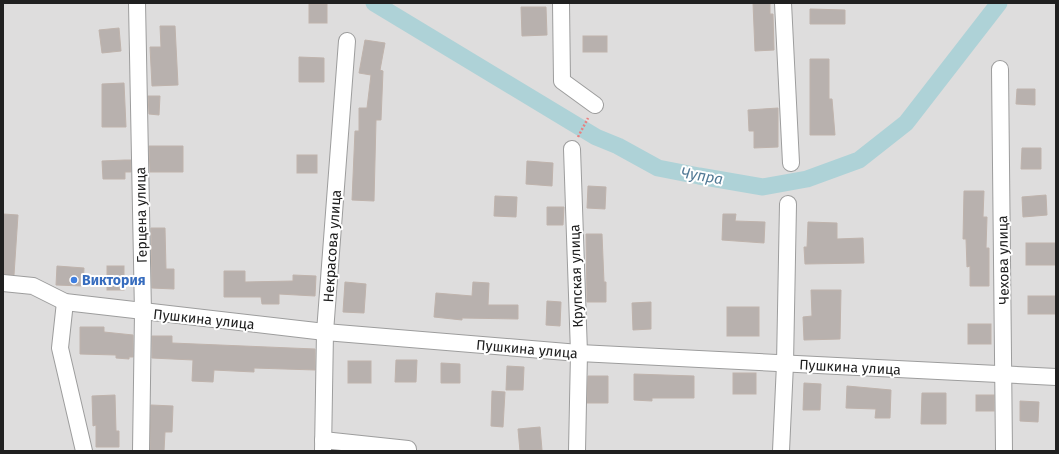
<svg xmlns="http://www.w3.org/2000/svg" width="1059" height="454" font-family="'Fira Sans',sans-serif">
<style>
.residential{fill:#dedddd}
.lines{fill:none;stroke-linecap:round;stroke-linejoin:round}
.canal{stroke:#aed2d7;stroke-width:17}
.building{fill:#b8b1ae;stroke:#bfb3ac}
.street-casing{stroke:#9d9d9d;stroke-width:18}
.path{stroke:#e88180;stroke-width:2.5;stroke-dasharray:2 2;stroke-linecap:butt}
.street{stroke:#fff;stroke-width:16}
.shop-dot{fill:#3f7fe0;stroke:#fff;stroke-width:1.5}
.labels{text-anchor:middle;stroke-width:4;stroke-linejoin:round;paint-order:stroke}
.street-label{font-size:14px;fill:#202020;stroke:#fff}
.shop-label{font-size:14px;font-weight:bold;fill:#366cbe;stroke:#fff;text-anchor:start}
.water-label{font-size:15px;font-style:italic;fill:#517995;stroke:#fff}
</style>
<rect width="100%" height="100%" fill="#efece8"/>
<rect class="residential" x="3" y="3" width="1053" height="448"/>
<g class="lines">
<path class="canal" d="M374,3L596,137L618,146L658,168L699,176L763,187L807,179L859,160L906,123L999,3"/>
</g>
<g class="building">
<path d="M753,3H770V14H773L774,50L755,51Z"/>
<rect x="309" y="4" width="18" height="19"/>
<path d="M521,7H546L547,35L522,36Z"/>
<path d="M810,9L845,10V24H810Z"/>
<path d="M160,26H175L178,85L152,86L150,47H161Z"/>
<path d="M119,28L121,51L102,53L99,30Z"/>
<rect x="583" y="36" width="24" height="16"/>
<path d="M365,40L385,43L380,70L383,71L381,120H376L374,201L352,200L355,131H359V108H367L371,75L359,73Z"/>
<path d="M299,57L324,58V82H299Z"/>
<path d="M810,59H829V99H832L835,135H810Z"/>
<path d="M124,83L126,127H102V84Z"/>
<path d="M1017,89H1035V105L1016,104Z"/>
<path d="M148,96H160L159,115L149,114Z"/>
<path d="M778,108V147L754,148V131H749L748,110Z"/>
<path d="M149,146H183V172H150Z"/>
<path d="M1022,148H1041V169H1021Z"/>
<rect x="297" y="155" width="20" height="18"/>
<path d="M125,160H131V172H125V179H103L102,161Z"/>
<path d="M527,161L553,163L552,186L526,184Z"/>
<path d="M588,186L606,187L605,209L587,208Z"/>
<path d="M964,191H984L983,217H987L986,248H989V286H970V266L967,267L966,239H963Z"/>
<path d="M1046,195L1047,215L1023,217L1022,197Z"/>
<path d="M495,196L517,197L516,217L494,216Z"/>
<path d="M547,207H564L563,225H547Z"/>
<path d="M3,214L18,215L14,275L3,274Z"/>
<path d="M723,214H736L735,221L765,222L764,243L722,240Z"/>
<path d="M808,222L837,223V239L863,238L864,263L805,264L804,247H807Z"/>
<path d="M151,228H165L166,269H174V289L152,288Z"/>
<path d="M586,234H602L604,282H606V302H587Z"/>
<rect x="1026" y="243" width="30" height="22"/>
<path d="M57,266L84,268L83,286L56,285Z"/>
<rect x="107" y="266" width="17" height="24"/>
<path d="M224,271H245V282L293,281V275L316,276L315,296L279,294V304H262L261,297H224Z"/>
<path d="M345,282L366,284L364,313L343,312Z"/>
<path d="M473,282L489,283L488,305H518V319L462,318V320L434,317L436,293L472,296Z"/>
<path d="M811,290H841L840,339L804,340L803,317L812,316Z"/>
<rect x="1028" y="296" width="28" height="18"/>
<path d="M547,301L561,302L560,326L546,325Z"/>
<path d="M651,302V329L633,330L632,303Z"/>
<rect x="727" y="307" width="32" height="29"/>
<rect x="968" y="324" width="23" height="20"/>
<path d="M80,327H104V332L133,335V357H129V359L116,358V355L80,354Z"/>
<path d="M152,336H172V343L315,349V370L254,368V372L214,370L213,382L192,381L193,360L152,358Z"/>
<path d="M396,360H417L416,382H395Z"/>
<rect x="348" y="361" width="23" height="22"/>
<path d="M441,363L460,364V383H441Z"/>
<path d="M507,366L524,367L523,390H506Z"/>
<rect x="733" y="373" width="23" height="21"/>
<path d="M634,374L694,376V398H652V401L634,400Z"/>
<path d="M588,376H608V403H587Z"/>
<path d="M804,383L821,384L820,410H803Z"/>
<path d="M847,386L891,390L890,418H875L876,409L846,408Z"/>
<path d="M492,391L505,392L503,427L491,426Z"/>
<path d="M922,393H946V424H921Z"/>
<path d="M115,395L116,431H119V447H96V425L93,426L92,396Z"/>
<rect x="976" y="395" width="18" height="16"/>
<path d="M1020,401L1039,402L1038,422L1020,421Z"/>
<path d="M151,405L173,406L172,432H165L164,451H150Z"/>
<path d="M540,427L542,450L520,451L518,429Z"/>
</g>
<g class="lines">
<g class="street-casing">
<g id="street">
<path d="M137,3L143,313L141,451"/>
<path d="M561,3L562,81L595,105"/>
<path d="M783,3L791,163"/>
<path d="M1000,69L1004,451"/>
<path d="M572,149L579,353L577,451"/>
<path d="M3,283L33,286L65,302L325,332L579,353L1056,377"/>
<path d="M65,302L60,348L84,451"/>
<path d="M323,440L408,449V451"/>
<path d="M323,451L325,332L347,41"/>
<path d="M781,451L785,364L788,204"/>
</g>
</g>
<path class="path" d="M578,137L588,118"/>
<use href="#street" class="street"/>
</g>
<circle class="shop-dot" cx="74" cy="280" r="4"/>
<g class="labels">
<g class="street-label">
<text transform="translate(141 215) rotate(-91)" y="5">Герцена улица</text>
<text transform="translate(332 246) rotate(-86)" y="5">Некрасова улица</text>
<text transform="translate(1003 260) rotate(-91)" y="5">Чехова улица</text>
<text transform="translate(576 276) rotate(-92)" y="5">Крупская улица</text>
<text transform="translate(204 319) rotate(6)" y="5">Пушкина улица</text>
<text transform="translate(527 349) rotate(5)" y="5">Пушкина улица</text>
<text transform="translate(850 367) rotate(3)" y="5">Пушкина улица</text>
</g>
<g class="shop-label">
<text x="82" y="285">Виктория</text>
</g>
<g class="water-label">
<text transform="translate(702 176) rotate(10)" y="5">Чупра</text>
</g>
</g>
<rect width="1059" height="454" fill="none" stroke="#202020" stroke-width="8"/>
</svg>
